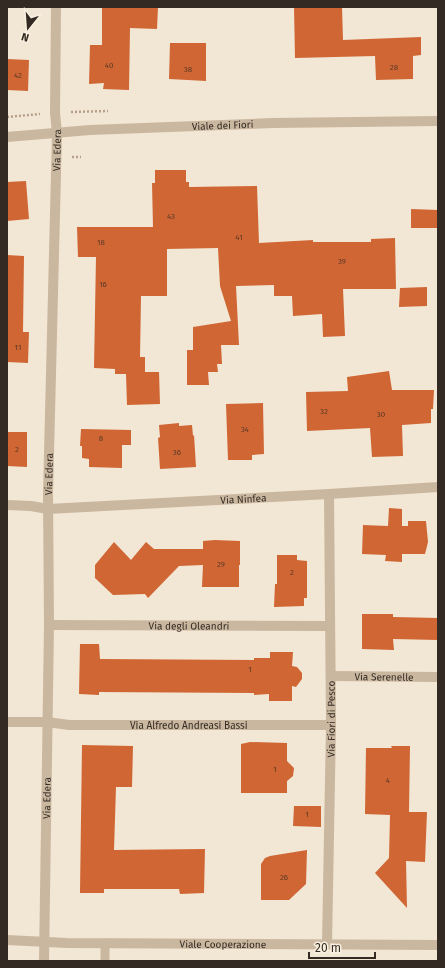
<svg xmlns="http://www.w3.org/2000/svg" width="445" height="968" font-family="'Fira Sans',sans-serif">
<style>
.building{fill:#d06634}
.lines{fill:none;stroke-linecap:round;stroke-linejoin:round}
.path{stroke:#b6a08a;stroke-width:2.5;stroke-dasharray:2 2;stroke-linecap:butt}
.service{stroke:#cab79f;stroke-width:9}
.minor{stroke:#cab79f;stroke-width:10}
.tertiary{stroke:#cab79f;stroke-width:10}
.labels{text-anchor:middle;stroke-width:4;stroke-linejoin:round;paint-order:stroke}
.number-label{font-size:8px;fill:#5a3927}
.street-label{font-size:10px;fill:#332a23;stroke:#faf0e0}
</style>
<rect width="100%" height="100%" fill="#f2e6d4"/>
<g class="building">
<path d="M102,7H158L157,29L130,28L129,90L103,89L104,83L89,84L90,45H102Z"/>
<path d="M294,7H342L343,40L421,37V55L413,56V79L376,80L375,56L295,58Z"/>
<path d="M170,43H206V81L169,79Z"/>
<path d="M7,59L29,60L28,91L7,90Z"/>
<path d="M155,170H186V182H189V187L257,186L259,243L313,240V242H371V239L395,238L396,289H343L345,336L323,337L322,314L293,316L292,296H274V285L236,286L239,345H221L222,364H217L218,372H208L209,385H187V350H193V327L231,321L220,286L218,248L167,249V296H141L140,357H145V372H159L160,404L127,405L126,374H115V369L94,368L96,257H78L77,227H153L152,183H155Z"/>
<path d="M26,181L29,219L7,221V182Z"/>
<path d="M411,209L438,210V228H411Z"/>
<path d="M7,255L24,256L23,332H29L28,363L7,362Z"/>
<path d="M427,287V306L399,307L400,288Z"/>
<path d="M389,371L392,390H434L433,409H431V423L402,425L403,456L372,457L370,428L307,431L306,392L348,391L347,377Z"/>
<path d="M263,403L264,454L252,455V460H228L226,404Z"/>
<path d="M179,423V426L192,425L193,436L194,435L196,467L160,469L158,438L160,437L159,425Z"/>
<path d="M81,429L131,430V445H122V468L89,467V459L82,458V446H80Z"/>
<path d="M7,432H27V467L7,466Z"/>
<path d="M389,508L402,509V526H408V521H426L428,542L425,554H402V562L385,561L386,555L362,554L363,525L388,526Z"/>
<path d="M215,540L240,541V565H239V587H202L203,565L179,566L148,598L145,594L113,595L95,578V565L114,542L131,560L146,542L154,549H203V541Z"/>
<path d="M277,555H297V560L307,561V598H304V606L274,607L275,584H277Z"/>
<path d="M362,614H393V617L438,618V640L393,639L394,650L362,649Z"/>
<path d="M80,644H99L100,659L254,660V658H270V652H293L292,666L297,667L302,673V679L296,687L292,686V701H269V694L254,695V693L99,692V695L79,694Z"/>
<path d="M250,742L287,743V761L294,768L293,776L287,781V793H241V744Z"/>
<path d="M82,745L133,746L132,787H116L114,850L205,849L204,893L180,894L179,889H104V893H80Z"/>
<path d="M391,746H410L409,812H427L425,862L406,861L407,908L375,873L389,858L390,815L365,814L366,748H392Z"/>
<path d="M294,806H321V827L293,826Z"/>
<path d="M307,850L306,884L289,900H261V864L265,858L270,856Z"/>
</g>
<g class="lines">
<g class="path">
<path d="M71,112L108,111"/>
<path d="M7,117L40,114"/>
<path d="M72,157H81"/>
</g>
<path class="service" d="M105,961V943"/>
<g class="minor">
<path id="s1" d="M7,137L90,130L273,123L438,121"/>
<path id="s2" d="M7,505L31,506L48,509L329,494L438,487"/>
<path id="s3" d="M49,625L330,626"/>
<path id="s4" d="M331,676L438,677"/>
<path id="s5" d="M7,722H47L69,725H331"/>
<path id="s6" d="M327,944L331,725L329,494"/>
<path id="s7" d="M44,961L49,625L48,494L57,133L55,113L56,7"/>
</g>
<path class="tertiary" id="s8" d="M7,940L67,943L438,945"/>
</g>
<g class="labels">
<g class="number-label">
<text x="109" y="68">40</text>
<text x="394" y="70">28</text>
<text x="188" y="72">38</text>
<text x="18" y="78">42</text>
<text x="171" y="219">43</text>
<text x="239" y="240">41</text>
<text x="101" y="245">18</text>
<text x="342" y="264">39</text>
<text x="103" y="287">16</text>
<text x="18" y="350">11</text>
<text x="324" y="414">32</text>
<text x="381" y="417">30</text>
<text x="245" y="432">34</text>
<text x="101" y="441">8</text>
<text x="17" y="452">2</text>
<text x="177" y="455">36</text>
<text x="221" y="567">29</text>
<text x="292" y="575">2</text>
<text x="250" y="672">1</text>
<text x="275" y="772">1</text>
<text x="388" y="783">4</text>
<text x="307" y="817">1</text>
<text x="284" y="880">26</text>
</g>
<g class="street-label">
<text dy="4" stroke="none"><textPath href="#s1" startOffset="216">Viale dei Fiori</textPath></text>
<text dy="4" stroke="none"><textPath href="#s7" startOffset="811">Via Edera</textPath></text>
<text dy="4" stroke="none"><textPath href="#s7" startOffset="487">Via Edera</textPath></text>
<text dy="4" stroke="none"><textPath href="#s2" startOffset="237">Via Ninfea</textPath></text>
<text dy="4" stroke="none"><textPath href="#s3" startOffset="140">Via degli Oleandri</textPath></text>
<text dy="4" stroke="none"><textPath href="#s4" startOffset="53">Via Serenelle</textPath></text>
<text dy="4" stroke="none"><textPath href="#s6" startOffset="225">Via Fiori di Pesco</textPath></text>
<text dy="4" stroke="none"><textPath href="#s5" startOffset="182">Via Alfredo Andreasi Bassi</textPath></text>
<text dy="4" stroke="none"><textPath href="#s7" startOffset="163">Via Edera</textPath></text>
<text dy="4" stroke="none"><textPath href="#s8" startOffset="216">Viale Cooperazione</textPath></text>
</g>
</g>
<rect width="445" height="968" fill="none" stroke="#332a23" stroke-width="16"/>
<g transform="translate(28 28) rotate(197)" stroke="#faf0e0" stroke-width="3" paint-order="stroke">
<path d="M0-3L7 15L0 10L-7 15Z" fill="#332a23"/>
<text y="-6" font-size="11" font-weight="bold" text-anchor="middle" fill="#332a23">N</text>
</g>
<path d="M309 952v6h66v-6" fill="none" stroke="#332a23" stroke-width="2"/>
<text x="315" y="952" font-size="12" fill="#332a23" stroke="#faf0e0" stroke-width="3" paint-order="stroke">20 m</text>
</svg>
